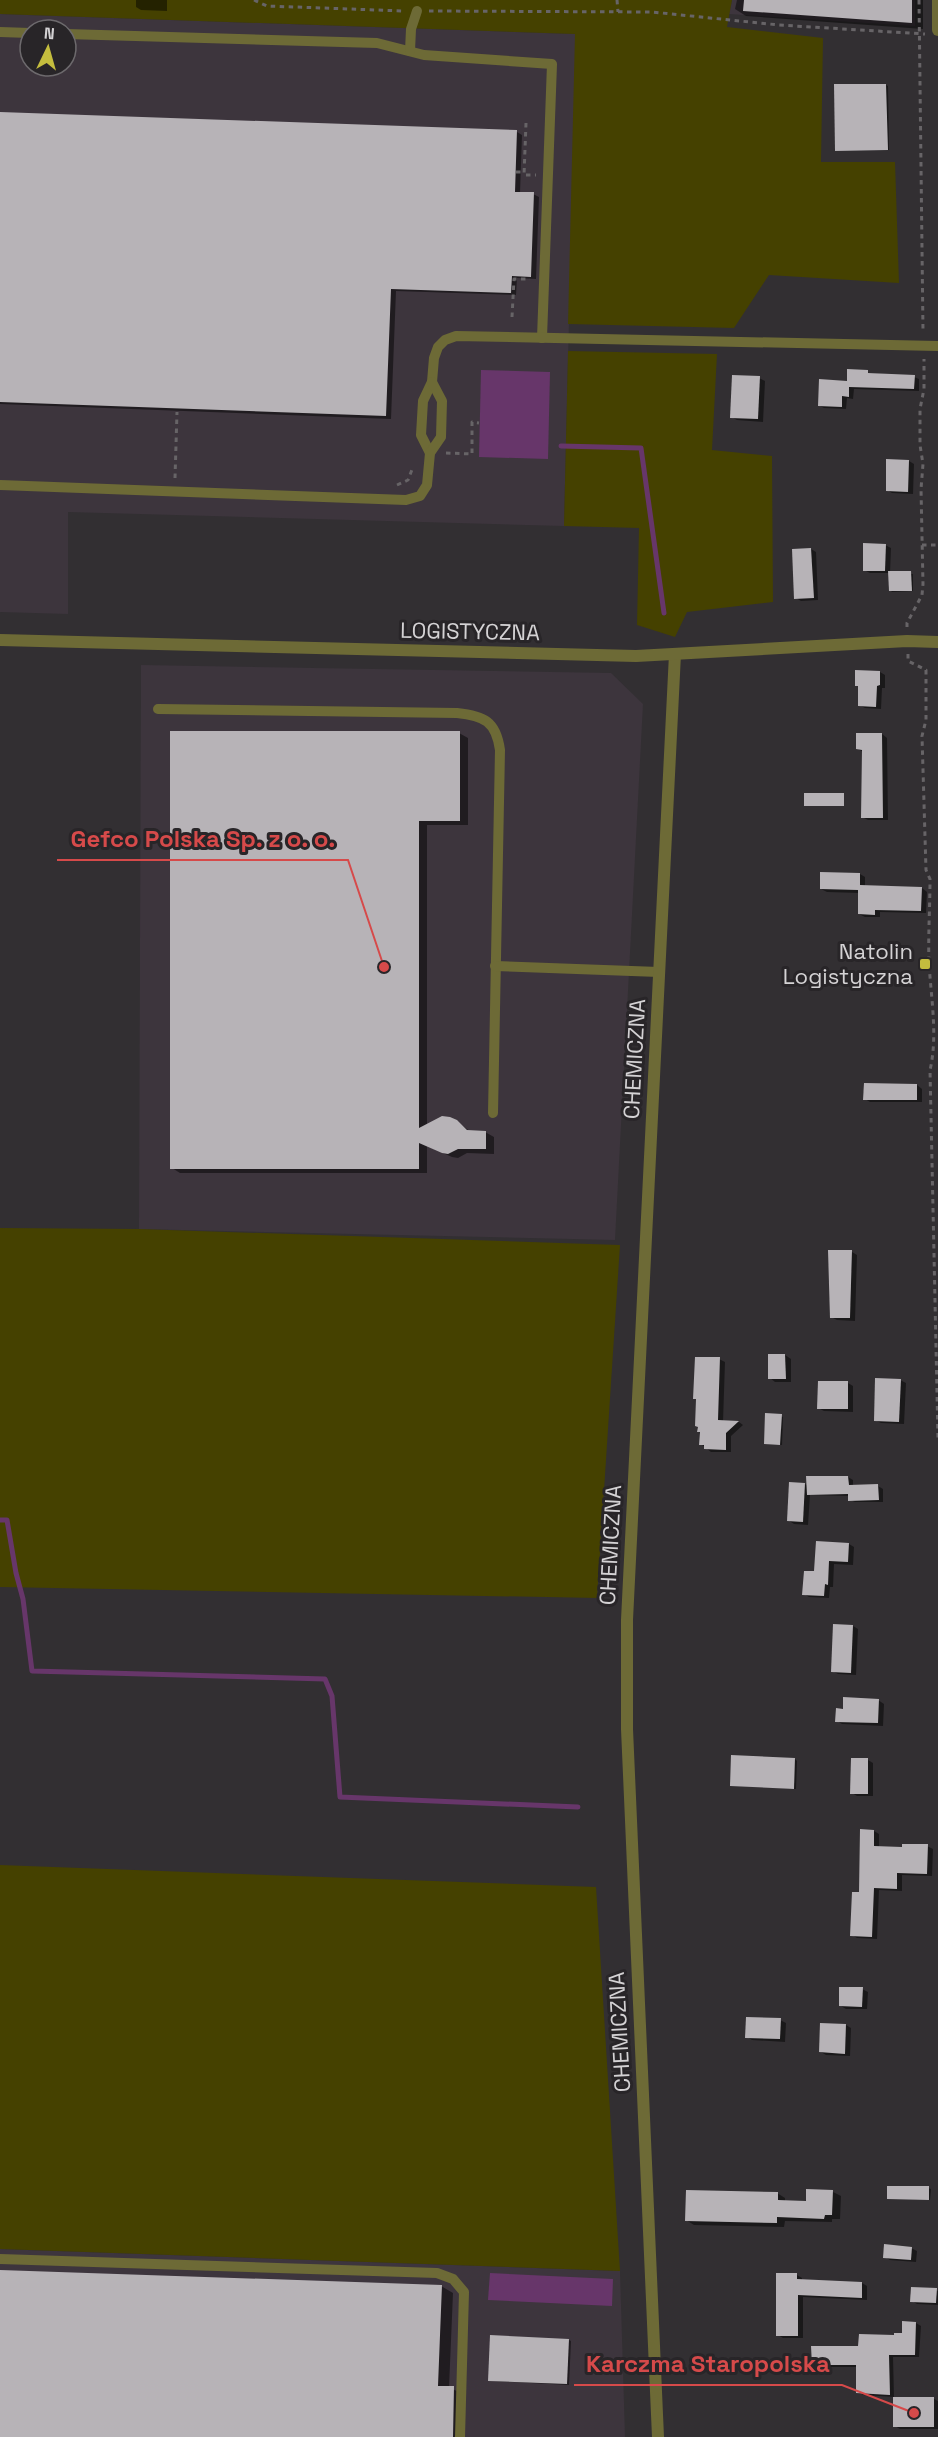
<svg xmlns="http://www.w3.org/2000/svg" width="938" height="2437" font-family="'Space Grotesk',sans-serif">
<style>
.built{fill:#3d353d;fill-rule:evenodd}
.green{fill:#454100}
.water{fill:#67366a}
.shadow{fill:#0007}
.lines{fill:none;stroke-linecap:round;stroke-linejoin:round}
.stream{stroke:#67366a;stroke-width:5}
.building{fill:#b7b3b7}
.path{stroke:#676467;stroke-width:3;stroke-dasharray:4.5 4.5;stroke-linecap:butt}
.service{stroke:#6d6a36;stroke-width:10}
.minor{stroke:#6d6a36;stroke-width:12}
.tertiary{stroke:#6d6a36;stroke-width:12}
.poi-dot{fill:#c4bd3e;stroke:#282528;stroke-width:2}
.labels{text-anchor:middle;stroke-width:6;stroke-linejoin:round;paint-order:stroke}
.street-label{font-size:22px;fill:#d4d2d4;stroke:#282528}
.poi-label{font-size:22px;fill:#d4d2d4;stroke:#282528;text-anchor:end}
.leader{fill:none;stroke:#d64a4a;stroke-width:2}
.callout-dot{fill:#d64a4a;stroke:#282528;stroke-width:2}
.callout-label{font-size:24px;text-anchor:middle;font-weight:bold;fill:#d64a4a;stroke:#282528;stroke-width:6;stroke-linejoin:round;paint-order:stroke}
</style>
<rect width="100%" height="100%" fill="#322f32"/>
<g class="built">
<path d="M732,0H915V26L729,14Z"/>
<path d="M0,14L576,34L564,526L68,512V614L0,612ZM30,30H66V66H30Z"/>
<path d="M141,665L611,673L643,704L615,1240L139,1229Z"/>
<path d="M0,2249L620,2271L625,2437H0Z"/>
</g>
<g class="green">
<path d="M0,0H732L727,27L823,38L821,162H895L899,283L769,275L734,328L568,324L575,34L0,14Z"/>
<path d="M568,351L717,354L712,450L772,456L773,602L687,612L675,637L637,625L639,528L564,526Z"/>
<path d="M0,1228L139,1229L620,1245L597,1598L0,1587Z"/>
<path d="M0,1865L596,1887L620,2271L0,2249Z"/>
</g>
<g class="water">
<path d="M481,370L550,372L548,459L479,457Z"/>
<path d="M490,2273L613,2279L612,2306L488,2300Z"/>
</g>
<g class="shadow">
<path d="M136,0H167V11L141,10L136,7Z"/>
<path d="M737,0H923V29L746,16L735,9Z"/>
<path d="M886,85L888,86L889,150H837Z"/>
<path d="M0,113L517,132L522,135L520,193L533,194L539,197L536,279L517,278L516,295L396,291L391,419L0,404Z"/>
<path d="M848,371L914,377L919,379V391L854,389L853,399L847,398L846,409L824,408L820,406L848,382Z"/>
<path d="M759,378L765,381L763,422L737,420L731,417Z"/>
<path d="M909,461L914,464L913,494L892,493L887,490Z"/>
<path d="M885,545L891,548L890,573L913,574V591L892,592L890,590V573H870L864,570Z"/>
<path d="M811,549L816,552L818,600L801,601L796,598Z"/>
<path d="M880,672L885,675V688H882L881,709L865,708L859,705Z"/>
<path d="M459,733L468,738V825H427V1125L456,1121L471,1132H485L494,1137V1154L467,1153L458,1158L452,1157L427,1146V1173H180L172,1168Z"/>
<path d="M882,734L887,738L888,820H868L862,817L863,752L857,748Z"/>
<path d="M860,874L865,877V887L922,888L927,892L926,913L880,912V917H865L859,914L860,893L827,892L821,889Z"/>
<path d="M917,1085L922,1089V1102H870L865,1099Z"/>
<path d="M852,1252L857,1255L855,1321L837,1320L831,1317Z"/>
<path d="M770,1355H785L791,1359V1382H775L770,1378Z"/>
<path d="M719,1359L725,1362L723,1422H739L743,1425L731,1436V1452H711L701,1444L699,1427Z"/>
<path d="M900,1380L906,1383L904,1424L881,1423L875,1420Z"/>
<path d="M819,1382L848,1383L853,1386V1412L824,1411L818,1408Z"/>
<path d="M781,1416L783,1417L782,1445L767,1444L765,1443Z"/>
<path d="M848,1477L853,1480V1486H878L883,1489V1502H855L850,1500V1496L810,1495L808,1525L794,1524L788,1520L805,1484L808,1486Z"/>
<path d="M817,1543L849,1544L854,1547L853,1565L834,1564L833,1587H830L829,1598L809,1597L804,1594L816,1573Z"/>
<path d="M853,1626L858,1629L856,1675L838,1674L832,1671Z"/>
<path d="M878,1700L884,1704L883,1726L842,1724L837,1721Z"/>
<path d="M795,1759L797,1761L796,1789L731,1785Z"/>
<path d="M868,1760L873,1763V1796H857L852,1793Z"/>
<path d="M874,1831L879,1834V1848L903,1849L927,1846L933,1849L932,1876L902,1875V1891L879,1890L877,1939L857,1938L852,1935Z"/>
<path d="M862,1989L868,1992L867,2009H846L841,2006Z"/>
<path d="M780,2020L786,2023L785,2042L752,2040L747,2037Z"/>
<path d="M846,2025L851,2028L850,2056L826,2055L821,2052Z"/>
<path d="M928,2188L931,2189L930,2200L888,2198Z"/>
<path d="M833,2192L841,2196L840,2219H832V2222L785,2221L784,2227L694,2225L686,2220L777,2193L785,2198V2202H807Z"/>
<path d="M911,2248L917,2251L916,2262L890,2260L885,2257Z"/>
<path d="M0,2271L441,2286L453,2293L449,2388L465,2394L464,2437H0Z"/>
<path d="M797,2275L802,2278V2280L862,2283L867,2286V2300L803,2297V2338H783L778,2335Z"/>
<path d="M936,2290L938,2291V2305L917,2304L912,2301Z"/>
<path d="M916,2323L921,2326L919,2357H893L894,2397L863,2395L858,2392L857,2367H818L813,2365L903,2334Z"/>
<path d="M569,2340L571,2341L569,2385L492,2381Z"/>
<path d="M934,2399L938,2401V2429H900L895,2426Z"/>
</g>
<g class="lines">
<g class="stream">
<path d="M561,446L641,448L664,613"/>
<path d="M0,1520H7L16,1573L23,1599L32,1671L325,1679L332,1696L340,1797L578,1807"/>
</g>
</g>
<g class="building">
<path d="M744,0H912V23L743,11Z"/>
<path d="M834,84H886L888,150L835,151Z"/>
<path d="M0,112L517,130L515,192H534L531,277L512,276L511,293L391,289L386,416L0,402Z"/>
<path d="M847,369L868,370V373L915,375L914,389L849,387V397L842,396V407L818,406L819,379L847,381Z"/>
<path d="M732,375L760,376L758,419L730,418Z"/>
<path d="M886,459L909,460L908,492L886,491Z"/>
<path d="M863,543L886,544L885,571H863Z"/>
<path d="M811,548L814,598L794,599L792,549Z"/>
<path d="M888,571H911L912,591H889Z"/>
<path d="M855,670L880,671V685L877,686L876,707L858,706V686H855Z"/>
<path d="M170,731H460V821H419V1128L442,1116L450,1117L457,1120L467,1130L486,1131V1149H458L448,1154L442,1153L419,1143V1169H170Z"/>
<path d="M856,733H882L883,818H861L862,750L856,749Z"/>
<rect x="804" y="793" width="40" height="13"/>
<path d="M820,872L860,873V885L922,887L921,911L875,910V915L858,914V890L820,889Z"/>
<path d="M864,1083L917,1084V1100H863Z"/>
<path d="M828,1250H852L850,1318H830Z"/>
<path d="M768,1354H785L786,1379H768Z"/>
<path d="M695,1357H720L718,1420L739,1421L726,1433V1450L704,1449V1445H699L700,1432H697L698,1427L695,1426L696,1399H693Z"/>
<path d="M875,1378L901,1379L899,1422L874,1421Z"/>
<path d="M818,1381H848V1409H817Z"/>
<path d="M765,1413L782,1414L780,1445L764,1444Z"/>
<path d="M806,1476H848L849,1485L878,1484L879,1500L848,1501V1494L807,1495Z"/>
<path d="M789,1482L805,1483L803,1522L787,1521Z"/>
<path d="M816,1541L849,1543L848,1562L829,1561L828,1585L825,1584L824,1596L802,1595L804,1571H814Z"/>
<path d="M833,1624L853,1625L851,1673L831,1672Z"/>
<path d="M843,1697L879,1699L878,1723L835,1722L836,1708L843,1709Z"/>
<path d="M731,1755L795,1758L794,1789L730,1786Z"/>
<path d="M851,1758H868V1794H850Z"/>
<path d="M860,1829L874,1830V1846L902,1847V1844H928L927,1874L897,1873V1889L874,1888L872,1937L850,1936L852,1892H859Z"/>
<path d="M839,1987H863L862,2007L839,2006Z"/>
<path d="M746,2017L781,2018L780,2039L745,2038Z"/>
<path d="M820,2023L846,2024L845,2054L819,2052Z"/>
<path d="M887,2186H929V2200L887,2199Z"/>
<path d="M806,2189L833,2190L832,2215H825L824,2219L777,2217V2223L685,2221L686,2190L778,2192V2200L806,2201Z"/>
<path d="M884,2244L912,2247L911,2260L883,2258Z"/>
<path d="M0,2270L442,2285L438,2386H454L453,2437H0Z"/>
<path d="M776,2273H797V2279L862,2282V2298L798,2295V2336H776Z"/>
<path d="M911,2287L937,2288L936,2303L910,2302Z"/>
<path d="M902,2321L916,2322L915,2355H889L890,2395L856,2393V2365H812L811,2346H858L859,2334L894,2335V2333H902Z"/>
<path d="M490,2335L569,2339L567,2384L488,2381Z"/>
<rect x="893" y="2397" width="41" height="30"/>
</g>
<g class="lines">
<g class="path">
<path d="M254,0L267,6L404,11"/>
<path d="M617,0L618,12"/>
<path d="M919,0L923,331"/>
<path d="M429,11L652,12L779,25L925,34"/>
<path d="M526,123L524,175H536"/>
<path d="M516,172H524"/>
<path d="M512,317L514,279H530"/>
<path d="M446,453L472,454V422L479,423"/>
<path d="M175,478L177,412"/>
<path d="M397,485L408,480L413,467"/>
<path d="M922,545H938"/>
<path d="M907,627V623L922,595L923,584L921,489L923,464L920,445V409L924,389V359"/>
<path d="M908,654V661L926,670V720L922,736L926,870L930,879C930,907 928,935 929,963C931,998 938,1036 930,1070L938,1439"/>
</g>
<g class="service">
<path d="M0,32L30,33"/>
<path d="M66,34L377,43L424,55L552,64L542,338"/>
<path d="M410,51L411,29L417,11"/>
<path d="M430,453L421,435L423,401L432,382L434,358L438,347L445,340L456,336L938,346"/>
<path d="M0,485L406,500L420,496L427,485L430,453L441,437L442,401L432,382"/>
<path d="M158,709L457,713C484,716 496,721 500,750L493,1113"/>
<path d="M495,966L659,972"/>
<path d="M0,2259L437,2273L453,2279L464,2292L460,2437"/>
</g>
<path class="minor" d="M658,2437L627,1729V1620L675,654"/>
<g class="tertiary">
<path d="M938,0V30"/>
<path d="M0,640L636,656L907,641L938,642"/>
</g>
</g>
<rect class="poi-dot" x="919" y="958" width="12" height="12" rx="3"/>
<g class="labels">
<g class="street-label">
<text transform="translate(470 631) rotate(1)" y="8">LOGISTYCZNA</text>
<text transform="translate(634 1059) rotate(-87)" y="8">CHEMICZNA</text>
<text transform="translate(610 1545) rotate(-87)" y="8">CHEMICZNA</text>
<text transform="translate(619 2032) rotate(-93)" y="8">CHEMICZNA</text>
</g>
<g class="poi-label">
<text x="913" y="959">Natolin<tspan x="913" dy="25">Logistyczna</tspan></text>
</g>
</g>
<path class="leader" d="M384 967L348 860H57M914 2413L842 2385H574"/>
<g class="callout-dot">
<circle cx="384" cy="967" r="6"/>
<circle cx="914" cy="2413" r="6"/>
</g>
<g class="callout-label">
<text x="203" y="847">Gefco Polska Sp. z o. o.</text>
<text x="708" y="2372">Karczma Staropolska</text>
</g>
<g transform="translate(48 48) rotate(5)"><circle r="28" fill="#282528" stroke="#6d6a6d" stroke-width="1.5"/>
<path d="M0-4.5L10 22L0 15L-10 22Z" fill="#c4bd3e"/>
<text y="-9" font-size="16" font-weight="bold" text-anchor="middle" fill="#d4d2d4">N</text>
</g>
</svg>
